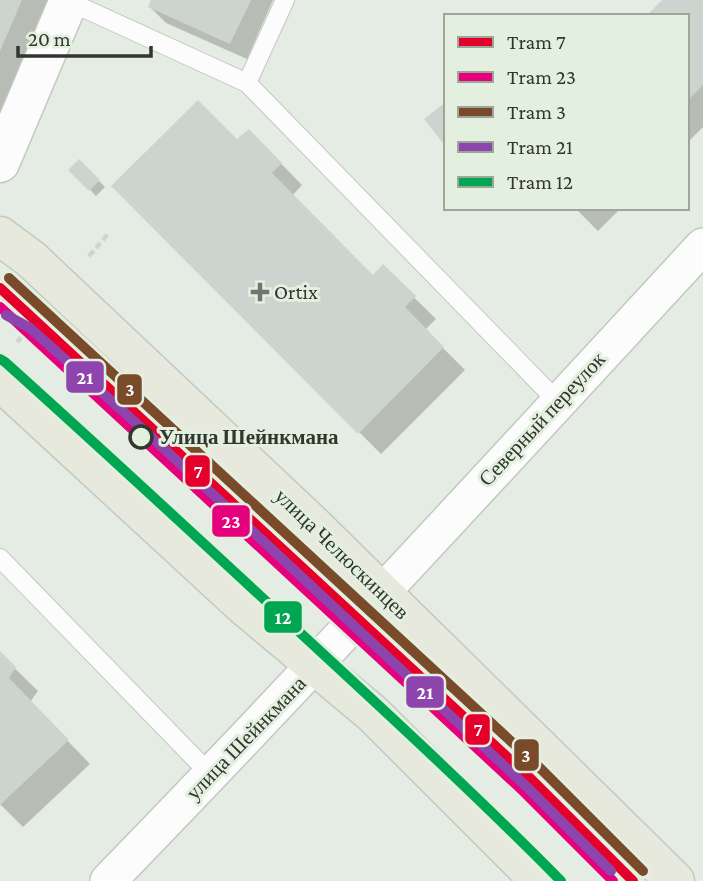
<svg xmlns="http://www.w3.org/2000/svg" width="703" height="881" font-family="'Crimson Pro',serif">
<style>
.shadow{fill:#0003}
.building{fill:#cdd4cf}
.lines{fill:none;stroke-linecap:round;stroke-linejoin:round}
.lane-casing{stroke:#c3c8c1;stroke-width:20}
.street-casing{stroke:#c3c8c1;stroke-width:38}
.secondary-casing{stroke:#c3c8c1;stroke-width:41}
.primary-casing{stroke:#c4c8c3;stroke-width:41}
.path{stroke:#d1d3d0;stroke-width:4.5;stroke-dasharray:7 3.5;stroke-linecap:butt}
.lane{stroke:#fbfcfb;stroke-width:18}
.street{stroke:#fbfcfb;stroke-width:35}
.secondary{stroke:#fbfcfb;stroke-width:38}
.primary{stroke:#e8e9dd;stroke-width:38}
.tram-1-casing{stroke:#e4f0df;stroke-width:16}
.tram-2-casing{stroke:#e4f0df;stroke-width:16}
.tram-3-casing{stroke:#e4f0df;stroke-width:16}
.tram-4-casing{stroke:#e4f0df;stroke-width:16}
.tram-5-casing{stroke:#e4f0df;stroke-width:16}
.tram-1{stroke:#e4002b;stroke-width:10}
.tram-2{stroke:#e5007d;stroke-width:10}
.tram-3{stroke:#7a4b2a;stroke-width:10}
.tram-4{stroke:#8e44ad;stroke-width:10}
.tram-5{stroke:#00a651;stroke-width:10}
.poi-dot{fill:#70766e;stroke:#e4f0df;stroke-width:2.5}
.stop-dot{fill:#e4f0df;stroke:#31362f;stroke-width:3.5}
.labels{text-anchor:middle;stroke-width:6;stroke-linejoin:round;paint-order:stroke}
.poi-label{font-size:21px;fill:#31362f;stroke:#e4f0df;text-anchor:start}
.street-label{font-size:21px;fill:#31362f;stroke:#e4f0df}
.stop-label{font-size:21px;font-weight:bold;fill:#31362f;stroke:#e4f0df;text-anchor:start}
.line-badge{stroke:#e4f0df;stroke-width:2.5}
.badge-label{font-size:19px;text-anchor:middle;font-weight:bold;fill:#fff}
</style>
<rect width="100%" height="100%" fill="#e5ece3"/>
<g class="shadow">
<path d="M0,0H52L0,123Z"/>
<path d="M153,0H273L247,59L166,23L150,7Z"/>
<path d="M664,0H703V127L687,143V16Z"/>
<path d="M249,131L302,185L292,196L373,277L383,267L436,319L425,330L465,370L381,454L114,186L237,142Z"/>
<path d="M79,161L105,187L96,196L71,170Z"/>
<path d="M575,208H621L598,231Z"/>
<path d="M0,654L38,691L30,702L90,764L23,827L0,804Z"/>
</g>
<g class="building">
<path d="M0,0H22L0,51Z"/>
<path d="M151,0H251L230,44L148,7Z"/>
<path d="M662,0H703V85L687,101V16H646Z"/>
<path d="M198,100L237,139L249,129L282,163L272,173L373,275L383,264L416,296L405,307L444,347L358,434L111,186Z"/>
<path d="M446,102V147L424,119Z"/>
<path d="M79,159L100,180L89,191L68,170Z"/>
<path d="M0,651L16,667L9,678L69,740L0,805Z"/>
</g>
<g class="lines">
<g class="lane-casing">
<g id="lane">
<path d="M68,1L247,83L558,402"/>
<path d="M247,83L285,0"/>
<path d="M0,558L211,775"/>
</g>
</g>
<g class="street-casing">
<path id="street" d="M108,881C310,673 506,459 703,246"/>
</g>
<g class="secondary-casing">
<path id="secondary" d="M0,163L69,0"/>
</g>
<g class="primary-casing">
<g id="primary">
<path d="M0,236L31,259L313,525L675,881"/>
<path d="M0,381L243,605L373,714L540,881"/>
</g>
</g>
<g class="path">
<path d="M89,256L109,233"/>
<path d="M17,342L37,320"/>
</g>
<use href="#lane" class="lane"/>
<use href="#street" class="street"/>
<use href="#secondary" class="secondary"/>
<use href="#primary" class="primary"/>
<g class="tram-1-casing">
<path id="tram-1" d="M0,288L531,779L633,881"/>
</g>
<g class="tram-2-casing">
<path id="tram-2" d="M0,307L521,789L613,881"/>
</g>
<g class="tram-3-casing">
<path id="tram-3" d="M9,278L541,769L643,871"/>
</g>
<g class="tram-4-casing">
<path id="tram-4" d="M6,315L30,328L146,432L527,787L611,871"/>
</g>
<g class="tram-5-casing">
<path id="tram-5" d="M0,359L5,362C103,450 199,539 295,628C385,711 475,794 561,881"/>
</g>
<use href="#tram-1" class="tram-1"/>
<use href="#tram-2" class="tram-2"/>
<use href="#tram-3" class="tram-3"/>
<use href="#tram-4" class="tram-4"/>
<use href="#tram-5" class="tram-5"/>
</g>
<path class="poi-dot" d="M256.5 281.5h7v7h7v7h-7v7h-7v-7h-7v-7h7z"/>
<circle class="stop-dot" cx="141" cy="437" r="11"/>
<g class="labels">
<g class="poi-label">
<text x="274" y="299">Ortix</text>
</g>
<g class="street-label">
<text transform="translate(542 419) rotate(-47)" y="7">Северный переулок</text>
<text transform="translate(342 554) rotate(44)" y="7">улица Челюскинцев</text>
<text transform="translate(246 738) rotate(-46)" y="7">улица Шейнкмана</text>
</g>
<g class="stop-label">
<text x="159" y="444">Улица Шейнкмана</text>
</g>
</g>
<g class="line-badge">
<rect x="65" y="360" width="40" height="34" rx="7" fill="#8e44ad"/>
<rect x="116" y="373" width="27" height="33" rx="7" fill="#7a4b2a"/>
<rect x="184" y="454" width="27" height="34" rx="7" fill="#e4002b"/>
<rect x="211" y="504" width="40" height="34" rx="7" fill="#e5007d"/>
<rect x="263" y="600" width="40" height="34" rx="7" fill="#00a651"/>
<rect x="405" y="675" width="40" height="34" rx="7" fill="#8e44ad"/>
<rect x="464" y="713" width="27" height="33" rx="7" fill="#e4002b"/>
<rect x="513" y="738" width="27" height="34" rx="7" fill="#7a4b2a"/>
</g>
<g class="badge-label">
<text x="85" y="384">21</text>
<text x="130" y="396">3</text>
<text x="198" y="478">7</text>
<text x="231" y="528">23</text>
<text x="283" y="624">12</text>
<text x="425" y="699">21</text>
<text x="478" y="736">7</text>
<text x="526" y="762">3</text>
</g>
<rect x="444" y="14" width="245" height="196" fill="#e4f0df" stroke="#9ca699" stroke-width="2"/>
<rect x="458" y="37" width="35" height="10" fill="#e4002b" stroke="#9ca699" stroke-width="2"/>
<text x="507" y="49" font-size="21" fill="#31362f">Tram 7</text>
<rect x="458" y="72" width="35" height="10" fill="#e5007d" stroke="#9ca699" stroke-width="2"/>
<text x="507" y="84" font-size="21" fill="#31362f">Tram 23</text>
<rect x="458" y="107" width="35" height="10" fill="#7a4b2a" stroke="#9ca699" stroke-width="2"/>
<text x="507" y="119" font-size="21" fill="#31362f">Tram 3</text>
<rect x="458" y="142" width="35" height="10" fill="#8e44ad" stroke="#9ca699" stroke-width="2"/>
<text x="507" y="154" font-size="21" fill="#31362f">Tram 21</text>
<rect x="458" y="177" width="35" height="10" fill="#00a651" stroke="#9ca699" stroke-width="2"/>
<text x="507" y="189" font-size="21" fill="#31362f">Tram 12</text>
<path d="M18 46v10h133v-10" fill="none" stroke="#31362f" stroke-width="3.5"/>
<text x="28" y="46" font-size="21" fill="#31362f" stroke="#e4f0df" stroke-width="5" paint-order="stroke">20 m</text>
</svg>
